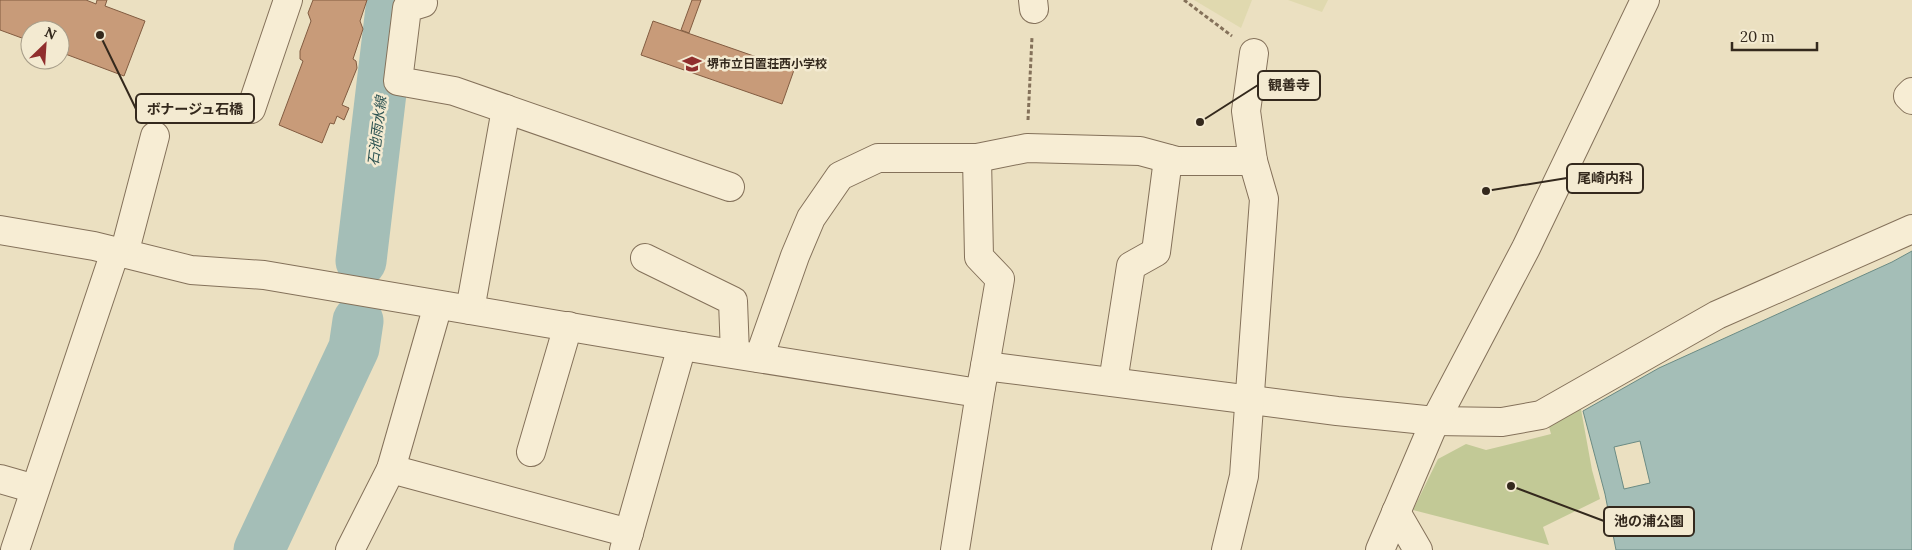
<svg xmlns="http://www.w3.org/2000/svg" width="1912" height="550" font-family="Lora,'Noto Sans JP',serif">
<style>
.farmland{fill:#e0d9af}
.green{fill:#c2c996}
.water{fill:#a4beb7;stroke:#6b8b84;fill-rule:evenodd}
.lines{fill:none;stroke-linecap:round;stroke-linejoin:round}
.river{stroke:#a4beb7;stroke-width:51}
.building{fill:#c89b79;stroke:#825c41}
.minor-casing{stroke:#84715a;stroke-width:30}
.path{stroke:#84715a;stroke-width:3;stroke-dasharray:4 2.5;stroke-linecap:butt}
.minor{stroke:#f7edd4;stroke-width:28}
.labels{text-anchor:middle;stroke-width:5;stroke-linejoin:round;paint-order:stroke}
.poi-label{font-size:12px;font-weight:bold;fill:#34291d;stroke:#f3ead1;text-anchor:start}
.water-label{font-size:14px;font-style:italic;fill:#2d5352;stroke:#f3ead1}
.leader{fill:none;stroke:#34291d;stroke-width:2}
.callout-dot{fill:#34291d;stroke:#f3ead1;stroke-width:2}
.callout{fill:#f3ead1;stroke:#34291d;stroke-width:2}
.callout-label{font-size:14px;text-anchor:middle;font-weight:bold;fill:#34291d}
</style>
<rect width="100%" height="100%" fill="#ebe0c1"/>
<g class="farmland">
<path d="M1194,0H1252L1241,28Z"/>
<path d="M1288,0H1328L1322,12Z"/>
</g>
<path class="green" d="M1580,404L1592,470L1600,499L1543,527L1549,545L1413,510L1438,459L1466,444L1486,450L1551,434L1548,423Z"/>
<path class="water" d="M1912,251V550H1616L1605,494L1583,411L1659,368L1892,262ZM1640,441L1650,483L1624,489L1614,447Z"/>
<g class="lines">
<g class="river">
<path d="M361,261L392,0"/>
<path d="M259,550L354,348L358,321"/>
</g>
</g>
<g class="building">
<path d="M0,0H86L96,4L97,0H107L105,6L145,21L124,76L60,52V30H30V41L0,30Z"/>
<path d="M313,0H367L360,21L363,29L353,59L356,61L357,68L342,105L349,108L344,120L337,116L334,124L330,123L322,143L279,125L303,61L300,59V51L311,21L308,13Z"/>
<path d="M692,0H701L689,33L681,30Z"/>
<path d="M653,21L794,70L782,104L641,55Z"/>
</g>
<g class="lines">
<g class="minor-casing">
<g id="minor">
<path d="M1033,0L1034,9"/>
<path d="M423,3L407,8L398,81L454,91L730,187"/>
<path d="M1912,92L1908,96L1912,100"/>
<path d="M251,109L288,0"/>
<path d="M977,158L979,257L1000,279L985,366"/>
<path d="M0,230L94,246L191,270L264,275L682,346L972,392L981,387L985,366L1337,411L1435,421L1502,422L1541,415L1717,315L1912,229"/>
<path d="M124,254L155,136"/>
<path d="M645,258L733,301L735,354"/>
<path d="M470,310L506,109"/>
<path d="M759,358L795,256L811,218L840,176L878,158H977L1027,148L1140,151L1177,161H1253"/>
<path d="M1113,382L1131,266L1156,252L1168,159"/>
<path d="M531,452L568,326"/>
<path d="M391,469L629,533"/>
<path d="M0,479L35,489"/>
<path d="M1396,512L1418,550"/>
<path d="M15,550L115,252"/>
<path d="M350,550L391,469L438,305"/>
<path d="M624,550L682,346"/>
<path d="M955,550L981,387"/>
<path d="M1226,550L1244,476L1264,199L1253,161L1246,111L1254,53"/>
<path d="M1380,550L1435,421L1526,248L1645,0"/>
</g>
</g>
<g class="path">
<path d="M1184,0L1232,36"/>
<path d="M1028,120L1032,37"/>
</g>
<use href="#minor" class="minor"/>
</g>
<defs>
<g id="school-bare" transform="scale(1.5)"><path d="M0-5L7-2L0 1L-7-2ZM-4 1L0 2.5L4 1V4Q0 6-4 4Z" fill="#902e2d" stroke="#f3ead1" stroke-width="2.5" paint-order="stroke"/></g>
</defs>
<g fill-rule="evenodd">
<use href="#school-bare" x="692" y="64"/>
</g>
<g class="labels">
<g class="poi-label">
<text x="707" y="68">堺市立日置荘西小学校</text>
</g>
<g class="water-label">
<text transform="translate(377 131) rotate(-83)" y="5">石池雨水線</text>
</g>
</g>
<path class="leader" d="M1200 122L1258 85M100 35L136 109M1486 191L1567 178M1511 486L1604 521"/>
<g class="callout-dot">
<circle cx="1200" cy="122" r="5"/>
<circle cx="100" cy="35" r="5"/>
<circle cx="1486" cy="191" r="5"/>
<circle cx="1511" cy="486" r="5"/>
</g>
<g class="callout">
<rect x="1258" y="71" width="62" height="29" rx="5"/>
<rect x="136" y="94" width="118" height="29" rx="5"/>
<rect x="1567" y="164" width="76" height="29" rx="5"/>
<rect x="1604" y="507" width="90" height="29" rx="5"/>
</g>
<g class="callout-label">
<text x="1289" y="90">観善寺</text>
<text x="195" y="114">ボナージュ石橋</text>
<text x="1605" y="183">尾崎内科</text>
<text x="1649" y="526">池の浦公園</text>
</g>
<g transform="translate(45 45) rotate(25)"><circle r="24" fill="#f3ead1" stroke="#a79d89"/>
<path d="M0-4L9 19L0 12L-9 19Z" fill="#902e2d"/>
<text y="-8" font-size="14" font-weight="bold" text-anchor="middle" fill="#34291d">N</text>
</g>
<path d="M1732 42v8h85v-8" fill="none" stroke="#34291d" stroke-width="2.5"/>
<text x="1740" y="42" font-size="15" fill="#34291d" stroke="#f3ead1" stroke-width="4" paint-order="stroke">20 m</text>
</svg>
